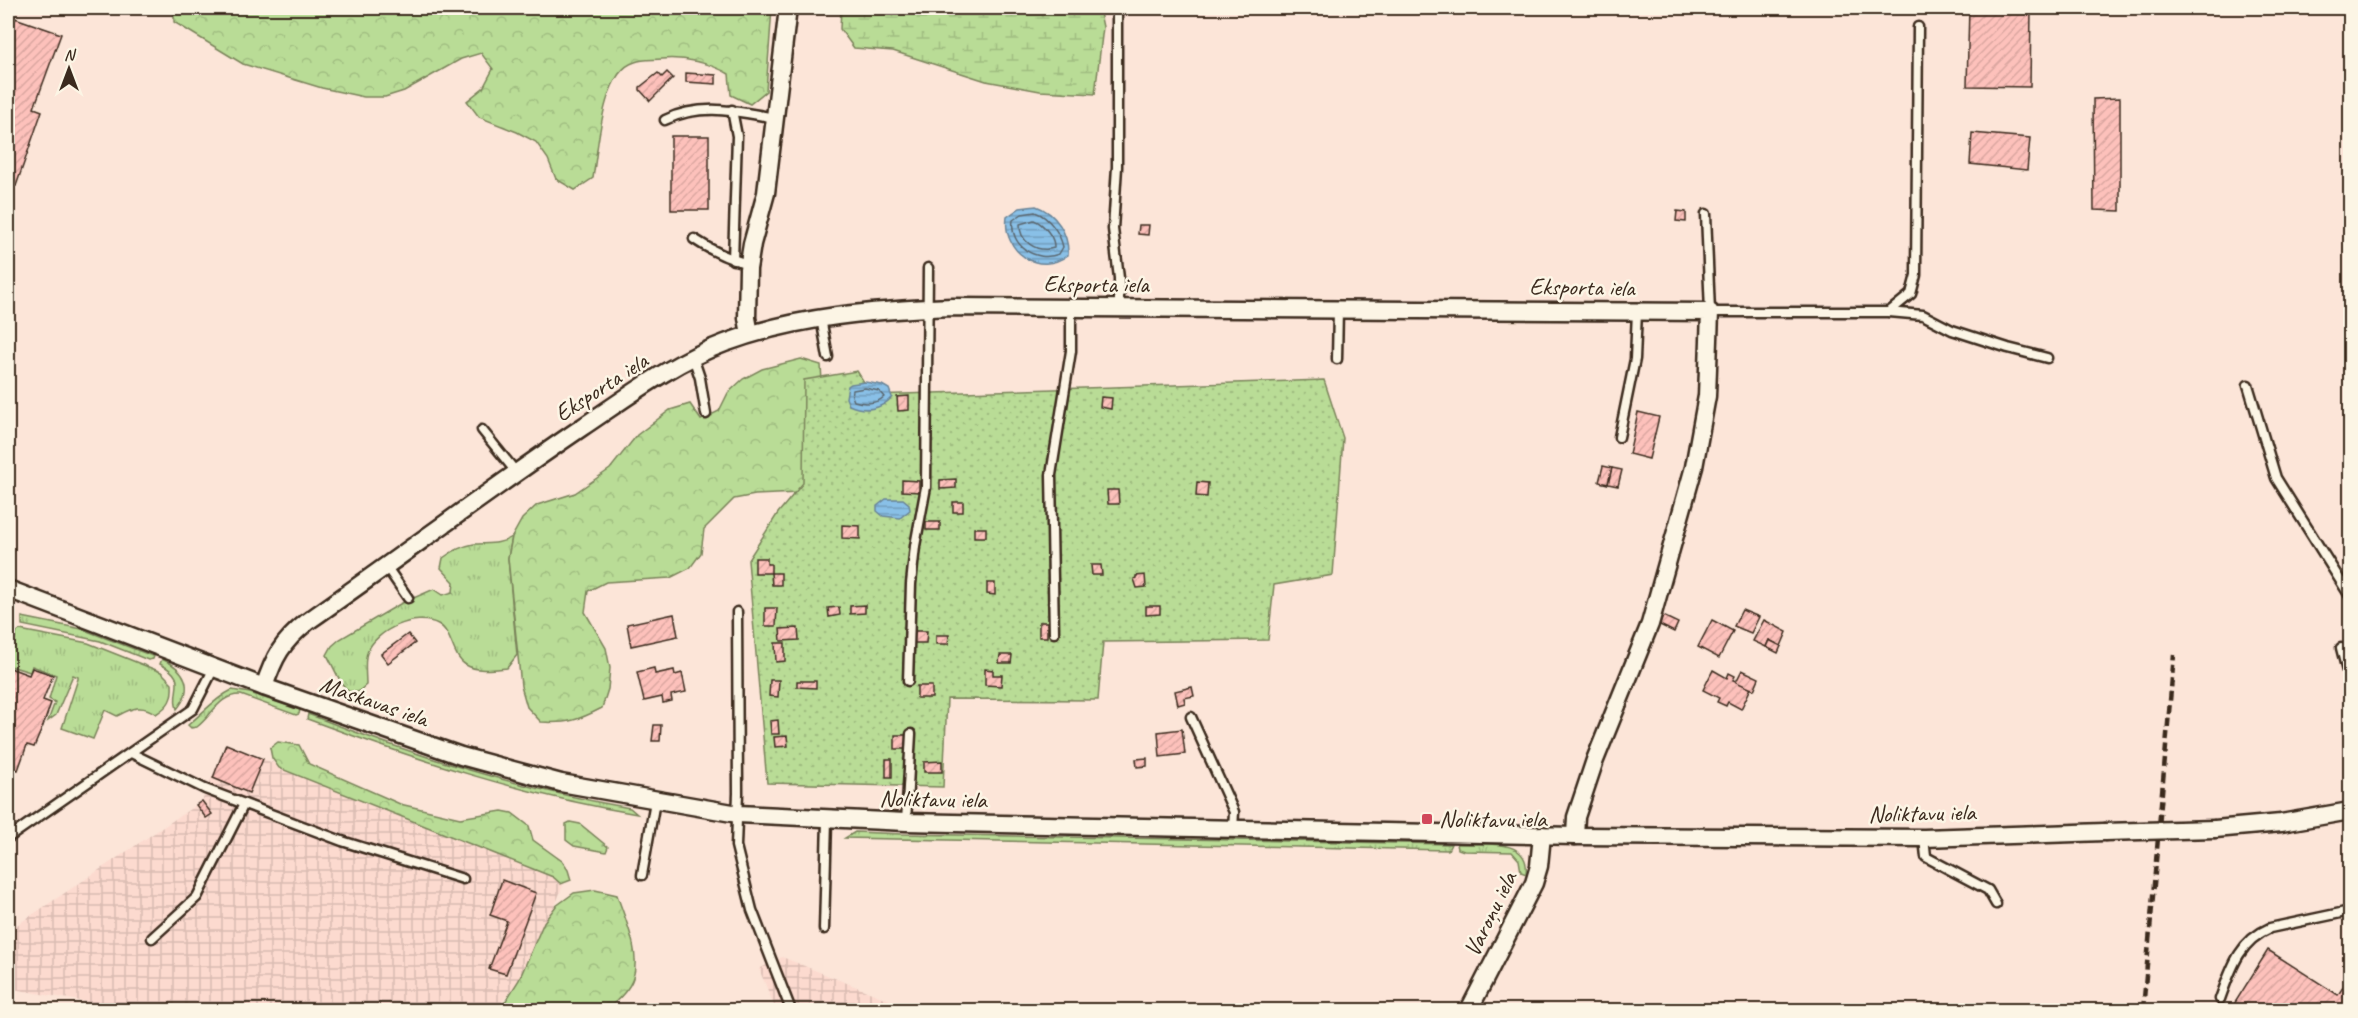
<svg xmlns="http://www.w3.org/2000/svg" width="2358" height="1018" font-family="Caveat,sans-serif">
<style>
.industrial{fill:url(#industrial-grid)}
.grass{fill:url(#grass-tufts);stroke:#7a835a;stroke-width:1.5}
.forest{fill:url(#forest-crowns);stroke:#7a835a;stroke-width:1.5}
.wetland{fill:url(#wetland-marsh);stroke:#7a835a;stroke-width:1.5}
.park{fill:url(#park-dots);stroke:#7a835a;stroke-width:1.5}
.water{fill:url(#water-rules);stroke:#6a8497;stroke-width:1.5}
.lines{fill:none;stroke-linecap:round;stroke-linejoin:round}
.shore{stroke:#5a666e;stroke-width:1.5}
.building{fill:url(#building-hatch);stroke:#3b2a1e;stroke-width:1.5}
.service-casing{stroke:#3b2a1e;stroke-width:13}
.minor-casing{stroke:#3b2a1e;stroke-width:21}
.service{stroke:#fcf5e5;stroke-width:8}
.minor{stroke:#fcf5e5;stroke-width:16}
.rail{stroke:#3b2a1e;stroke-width:4.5;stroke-dasharray:9 4.5;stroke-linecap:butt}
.minor-bridge-casing{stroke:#3b2a1e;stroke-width:21;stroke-linecap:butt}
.minor-bridge{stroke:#fcf5e5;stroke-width:16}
.poi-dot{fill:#d1495b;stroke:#fcf5e5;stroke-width:2}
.labels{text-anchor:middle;stroke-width:5;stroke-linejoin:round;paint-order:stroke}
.street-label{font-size:24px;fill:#3b2a1e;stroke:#fcf5e5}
.poi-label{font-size:24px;fill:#3b2a1e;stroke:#fcf5e5;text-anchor:start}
</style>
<defs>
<pattern id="industrial-grid" width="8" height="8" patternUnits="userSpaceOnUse" patternTransform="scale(1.5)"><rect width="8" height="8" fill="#fcdacf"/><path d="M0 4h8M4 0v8" fill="none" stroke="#d9bbb1"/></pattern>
<pattern id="grass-tufts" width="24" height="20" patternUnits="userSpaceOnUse" patternTransform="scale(1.5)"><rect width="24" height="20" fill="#b9dc96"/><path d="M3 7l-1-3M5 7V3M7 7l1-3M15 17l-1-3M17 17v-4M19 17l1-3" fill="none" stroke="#a0bd81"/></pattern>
<pattern id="forest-crowns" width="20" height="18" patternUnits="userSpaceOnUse" patternTransform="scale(1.5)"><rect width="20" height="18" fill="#b9dc96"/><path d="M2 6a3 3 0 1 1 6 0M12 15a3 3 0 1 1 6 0" fill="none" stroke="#a0bd81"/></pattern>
<pattern id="wetland-marsh" width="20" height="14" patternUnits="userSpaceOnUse" patternTransform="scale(1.5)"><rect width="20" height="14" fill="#b9dc96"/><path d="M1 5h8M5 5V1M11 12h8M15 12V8" fill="none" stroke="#a0bd81"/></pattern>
<pattern id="park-dots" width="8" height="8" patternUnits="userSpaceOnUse" patternTransform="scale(1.5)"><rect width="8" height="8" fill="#b9dc96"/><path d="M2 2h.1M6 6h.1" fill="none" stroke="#a0bd81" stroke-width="1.8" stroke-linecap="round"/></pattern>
<pattern id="water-rules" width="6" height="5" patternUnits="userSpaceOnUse" patternTransform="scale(1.5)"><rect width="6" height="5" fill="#89c0e7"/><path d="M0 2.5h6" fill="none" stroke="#719cbb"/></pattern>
<pattern id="building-hatch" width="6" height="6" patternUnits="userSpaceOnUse" patternTransform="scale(1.5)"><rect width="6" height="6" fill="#fdc1bb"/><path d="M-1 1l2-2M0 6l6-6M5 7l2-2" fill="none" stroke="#daa6a0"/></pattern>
</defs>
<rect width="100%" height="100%" fill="#fce5d8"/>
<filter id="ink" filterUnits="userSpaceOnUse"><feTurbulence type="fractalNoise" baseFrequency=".0167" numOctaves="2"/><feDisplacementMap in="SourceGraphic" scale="12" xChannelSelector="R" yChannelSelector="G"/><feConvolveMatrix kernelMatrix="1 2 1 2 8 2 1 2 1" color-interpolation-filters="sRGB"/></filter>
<g filter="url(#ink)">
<g class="industrial">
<path d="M226,744L565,880L531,968L495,1010H130L8,988V931L202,801Z"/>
<path d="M782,957L914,1010H776L759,969Z"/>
</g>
<g class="grass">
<path d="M512,537L508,558L517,655L507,668C495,669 477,672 466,665C451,656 453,632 438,624C416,612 375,630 367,653C364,661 366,675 366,685L358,692L348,691C338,681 334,667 327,655L332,646L340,639L400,604L434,589L443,595L453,592L454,582L441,568L443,558C452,551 463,546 474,544C488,543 500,545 512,537Z"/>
<path d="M22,617L82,629L150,655L154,656L153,659L148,660L100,641L22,625Z"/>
<path d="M20,630L88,643L161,672L172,683C173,699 169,706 156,714C141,703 131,709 117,716L105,710L93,739L62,728L78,679V677L73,675L56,715L48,721L55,702L49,699L56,675L32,666L30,672L10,666L8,670V658L17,632Z"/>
<path d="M162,659C185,669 195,687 177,709C170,689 190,679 160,664Z"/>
<path d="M232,690L250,693L300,710L299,714L296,715L241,695C219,694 212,716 197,727L191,728L188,725C203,713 215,698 232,690Z"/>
<path d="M308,714C412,755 519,789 630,808L637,814C524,795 417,760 310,720L307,719Z"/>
<path d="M855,832L902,834L1451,844L1448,850L845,838Z"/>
<path d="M1457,844C1481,845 1531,836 1526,874L1521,872L1519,860L1512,852L1464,851L1458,849Z"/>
</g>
<g class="forest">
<path d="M174,8H772L766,91L750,104L731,95L729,74C710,63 685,57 662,59C654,60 643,59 635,62C602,71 598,149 593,178L575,190L556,179L548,159L536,142L517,132L479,117L467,101L483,88L493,69L481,53L461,59L404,91L385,97H364L322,88L243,64L174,22Z"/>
<path d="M801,359L821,365L826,448L798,493L755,495L734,499L704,529L701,553L690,568L670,578L606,582L588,591L585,612L606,648L610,668L608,689L602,708C579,720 567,724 541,722L527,707L521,686L508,558L512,537L522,519L537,505L575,493L594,480L610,469L637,435L670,410L690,404L701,420L719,411L728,393L743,379L762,369Z"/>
<path d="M278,742L299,745L309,764L400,804L460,818L502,811L512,813L529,826L533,840L562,861L568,870L571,880L561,884L553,877L279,768L272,758L270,748Z"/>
<path d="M570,822L580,824L608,847L606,852L574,846L566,840V824Z"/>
<path d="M595,890L617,895C625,919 641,952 633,978C629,991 616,1002 606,1010H500L519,980L544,922L556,906L574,893Z"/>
</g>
<path class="wetland" d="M841,8H1099L1103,27L1095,94L1040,91L986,81L893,51L854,48L840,29Z"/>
<path class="park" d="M857,371L872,395L1324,380L1343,438L1333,575L1274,585L1268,640L1103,642L1098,700L947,699L943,787L767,783L748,560L778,513L803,483L804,380Z"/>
<g class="water">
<path d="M1036,206C1056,213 1069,234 1068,255C1039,277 1002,252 1007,217L1020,208Z"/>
<path d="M865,382L882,385L889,389L892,397C881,410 864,412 849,405L846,398L848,386L851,384Z"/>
<path d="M886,499H903L909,504L910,510L900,518L883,516L877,511V506Z"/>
</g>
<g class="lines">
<g class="shore">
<path d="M1035,212C1049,217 1060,233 1063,247L1059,254C1036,263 1009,246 1013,220L1022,214Z"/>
<path d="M1034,220C1044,224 1055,238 1054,248C1037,253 1019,242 1020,224Z"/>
<path d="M865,388L879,391L884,397C876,404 864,404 854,401L852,396L853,390Z"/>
</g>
</g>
<g class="building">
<path d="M1969,8H2031L2030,87L1967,86Z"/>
<path d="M15,18L61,34L34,108L42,111L16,186L8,183V40Z"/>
<path d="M667,72L673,78L650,101L640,90V87L658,73L662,77Z"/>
<path d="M686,73L716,75V84L686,82Z"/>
<path d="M2120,98V211L2094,210L2093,99Z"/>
<path d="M1972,133L2030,138L2027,170L1970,164Z"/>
<rect x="671" y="136" width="38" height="74"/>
<path d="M1677,211L1686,212V222L1676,221Z"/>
<path d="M1139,225H1149L1148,235L1138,234Z"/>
<path d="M909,396V410L898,411L897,397Z"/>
<path d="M1101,397L1112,398L1111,409L1100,407Z"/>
<path d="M1638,412L1659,417L1649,459L1629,454Z"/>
<path d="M1603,466L1612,468L1608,484L1599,482Z"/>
<path d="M1612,468L1622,470L1618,486L1608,484Z"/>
<path d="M956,479V488L940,489V480Z"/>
<path d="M902,480L919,481V492L902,491Z"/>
<path d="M1197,482L1208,483L1207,497L1196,496Z"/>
<path d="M1107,490H1118L1119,504H1108Z"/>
<rect x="953" y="502" width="10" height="10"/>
<rect x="926" y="522" width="14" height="8"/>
<path d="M842,525L860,526V539L842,538Z"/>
<rect x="974" y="528" width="12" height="9"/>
<path d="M755,558H767V564H771V573H755Z"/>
<path d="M1091,565H1101L1102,575H1092Z"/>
<path d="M771,573H781V585H772Z"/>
<path d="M1145,575L1146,587L1137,588L1134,579L1136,578V576Z"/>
<path d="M987,583H995V595L987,594Z"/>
<path d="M865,605V613L850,614V606Z"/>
<path d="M1146,606H1160V614L1146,615Z"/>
<path d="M839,607L840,615L829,617L828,608Z"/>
<path d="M765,608H777L776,626H765Z"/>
<path d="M1742,610L1759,617L1751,633L1734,626Z"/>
<path d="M674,614L678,636L631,646L627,624Z"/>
<path d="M1663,616L1678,623L1674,632L1660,625Z"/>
<path d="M1712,620L1733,631L1719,658L1698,647Z"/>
<path d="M1764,620L1787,632L1781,646L1769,640L1766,647L1753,641Z"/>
<rect x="1039" y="622" width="8" height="15"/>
<path d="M798,628L799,640L781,641L780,629Z"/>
<path d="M915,631H927L926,643H914Z"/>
<path d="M408,634L415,643L388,663L381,654Z"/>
<path d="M936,635H949L948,644H936Z"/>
<path d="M1769,640L1781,646L1778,653L1766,647Z"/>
<path d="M775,643H785V661L776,662Z"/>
<path d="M1000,655H1012L1011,663H999Z"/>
<path d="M10,668L29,675L32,668L53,675L43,700L51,703L43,726L34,747L27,745L18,770L8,767V674Z"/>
<path d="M654,668L655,674L674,670L675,675L682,673L686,692L671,695L672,701L663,703L662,697L644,701L637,672Z"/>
<path d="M985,669L993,670V675H1002L1001,686L985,685Z"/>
<path d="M1713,670L1727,678L1729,673L1735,676L1733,680L1751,688L1741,709L1728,702L1726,706L1717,702L1719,698L1703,690Z"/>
<path d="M1742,670L1759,678L1754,690L1736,682Z"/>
<path d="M770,680H779L778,697L769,696Z"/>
<path d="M797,681H816V688L797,687Z"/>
<rect x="917" y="686" width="15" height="12"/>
<path d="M1192,687L1194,696L1184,698L1185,703L1178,705L1175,691Z"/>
<path d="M778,720L779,734H771L770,721Z"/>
<path d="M654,725H661L660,741H652Z"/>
<path d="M1182,729L1185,754L1160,757L1158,732Z"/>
<rect x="895" y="735" width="13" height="14"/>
<path d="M787,736L788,746L775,747L774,737Z"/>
<path d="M226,744L263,759L249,793L213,778Z"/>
<path d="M1147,758V766L1137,767L1136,759Z"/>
<rect x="886" y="759" width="6" height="18"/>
<path d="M942,761V772H924V762Z"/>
<path d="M202,801L212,814L206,818L196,805Z"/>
<path d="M502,880L536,893L506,974L489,969L507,921L490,915Z"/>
<path d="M2268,950L2338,995L2347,981L2350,983V1010H2234L2231,1009Z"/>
</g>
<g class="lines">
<g class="service-casing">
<g id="service">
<path d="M1117,8V167L1113,229L1119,278V308"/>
<path d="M732,110L737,136L733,260"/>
<path d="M665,120C700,103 738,111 775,118"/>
<path d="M1706,214L1710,312H1889L1923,315L1952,330L2008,348L2047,358"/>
<path d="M694,239C712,251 728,259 749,264"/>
<path d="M1889,312L1911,294L1916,275L1918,27"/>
<path d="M821,318L828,357"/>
<path d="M693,357L700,378L706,414"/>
<path d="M1337,359L1338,309"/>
<path d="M2248,385L2276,478L2350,596"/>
<path d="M482,430L516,472"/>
<path d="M1619,437L1635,359L1637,311"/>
<path d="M386,566L408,598"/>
<path d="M737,612L738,793L736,846L752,910L791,1010"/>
<path d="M1054,633L1051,475L1071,351V308"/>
<path d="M2341,648L2350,683"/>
<path d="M908,681L911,584L915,546L926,487L928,268"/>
<path d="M1191,717L1234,812L1233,829"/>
<path d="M131,753L205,789L342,841L463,879"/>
<path d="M906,822L911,734"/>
<path d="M8,838L193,709L214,668"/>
<path d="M1924,838L1926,857L1988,890L1996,904"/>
<path d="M642,875L655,801"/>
<path d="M824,929L827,820"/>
<path d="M152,938L197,897L244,804"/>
<path d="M2220,999C2231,969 2239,941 2270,928L2350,911"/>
</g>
</g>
<g class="minor-casing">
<g id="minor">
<path d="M750,334L747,318L748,269L752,244L766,193L788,8"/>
<path d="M8,589L264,687L461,756L561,783L738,814L906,822L1575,836L1924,838L2104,832"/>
<path d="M264,687C274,657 282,642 307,622C399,558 488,491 581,428C626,398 673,362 725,343C797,316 875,310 952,307L1710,312L1707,396L1694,467L1650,624L1595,760L1576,817L1575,836"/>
<path d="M2215,829L2281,823L2350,811"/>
<path d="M1469,1010L1534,883L1539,866L1542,835"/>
</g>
</g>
<use href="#service" class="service"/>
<use href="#minor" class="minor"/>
<path class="rail" d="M2143,1010L2174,655"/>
<g class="minor-bridge-casing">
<path id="minor-bridge" d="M2104,832L2215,829"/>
</g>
<use href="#minor-bridge" class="minor-bridge"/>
</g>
</g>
<rect class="poi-dot" x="1421" y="813" width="12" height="12" rx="3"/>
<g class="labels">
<g class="street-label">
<text x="1096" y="292">Eksporta iela</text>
<text transform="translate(1582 287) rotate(1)" y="8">Eksporta iela</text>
<text transform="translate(601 387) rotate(-33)" y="8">Eksporta iela</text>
<text transform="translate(374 701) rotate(19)" y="8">Maskavas iela</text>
<text transform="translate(933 799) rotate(1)" y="8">Noliktavu iela</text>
<text transform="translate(1922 813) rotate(-1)" y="8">Noliktavu iela</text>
<text transform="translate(1490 914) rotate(-64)" y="8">Varoņu iela</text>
</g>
<g class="poi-label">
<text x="1439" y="827">Noliktavu iela</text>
</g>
</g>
<rect width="2358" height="1018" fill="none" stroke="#fcf5e5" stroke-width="30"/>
<rect x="15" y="15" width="2328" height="988" fill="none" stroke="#3b2a1e" stroke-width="2" filter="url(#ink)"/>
<g transform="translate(69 69)" stroke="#fcf5e5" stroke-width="4.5" paint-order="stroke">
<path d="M0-4.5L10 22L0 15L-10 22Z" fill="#3b2a1e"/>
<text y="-9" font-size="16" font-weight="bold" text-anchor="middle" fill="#3b2a1e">N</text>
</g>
</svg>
